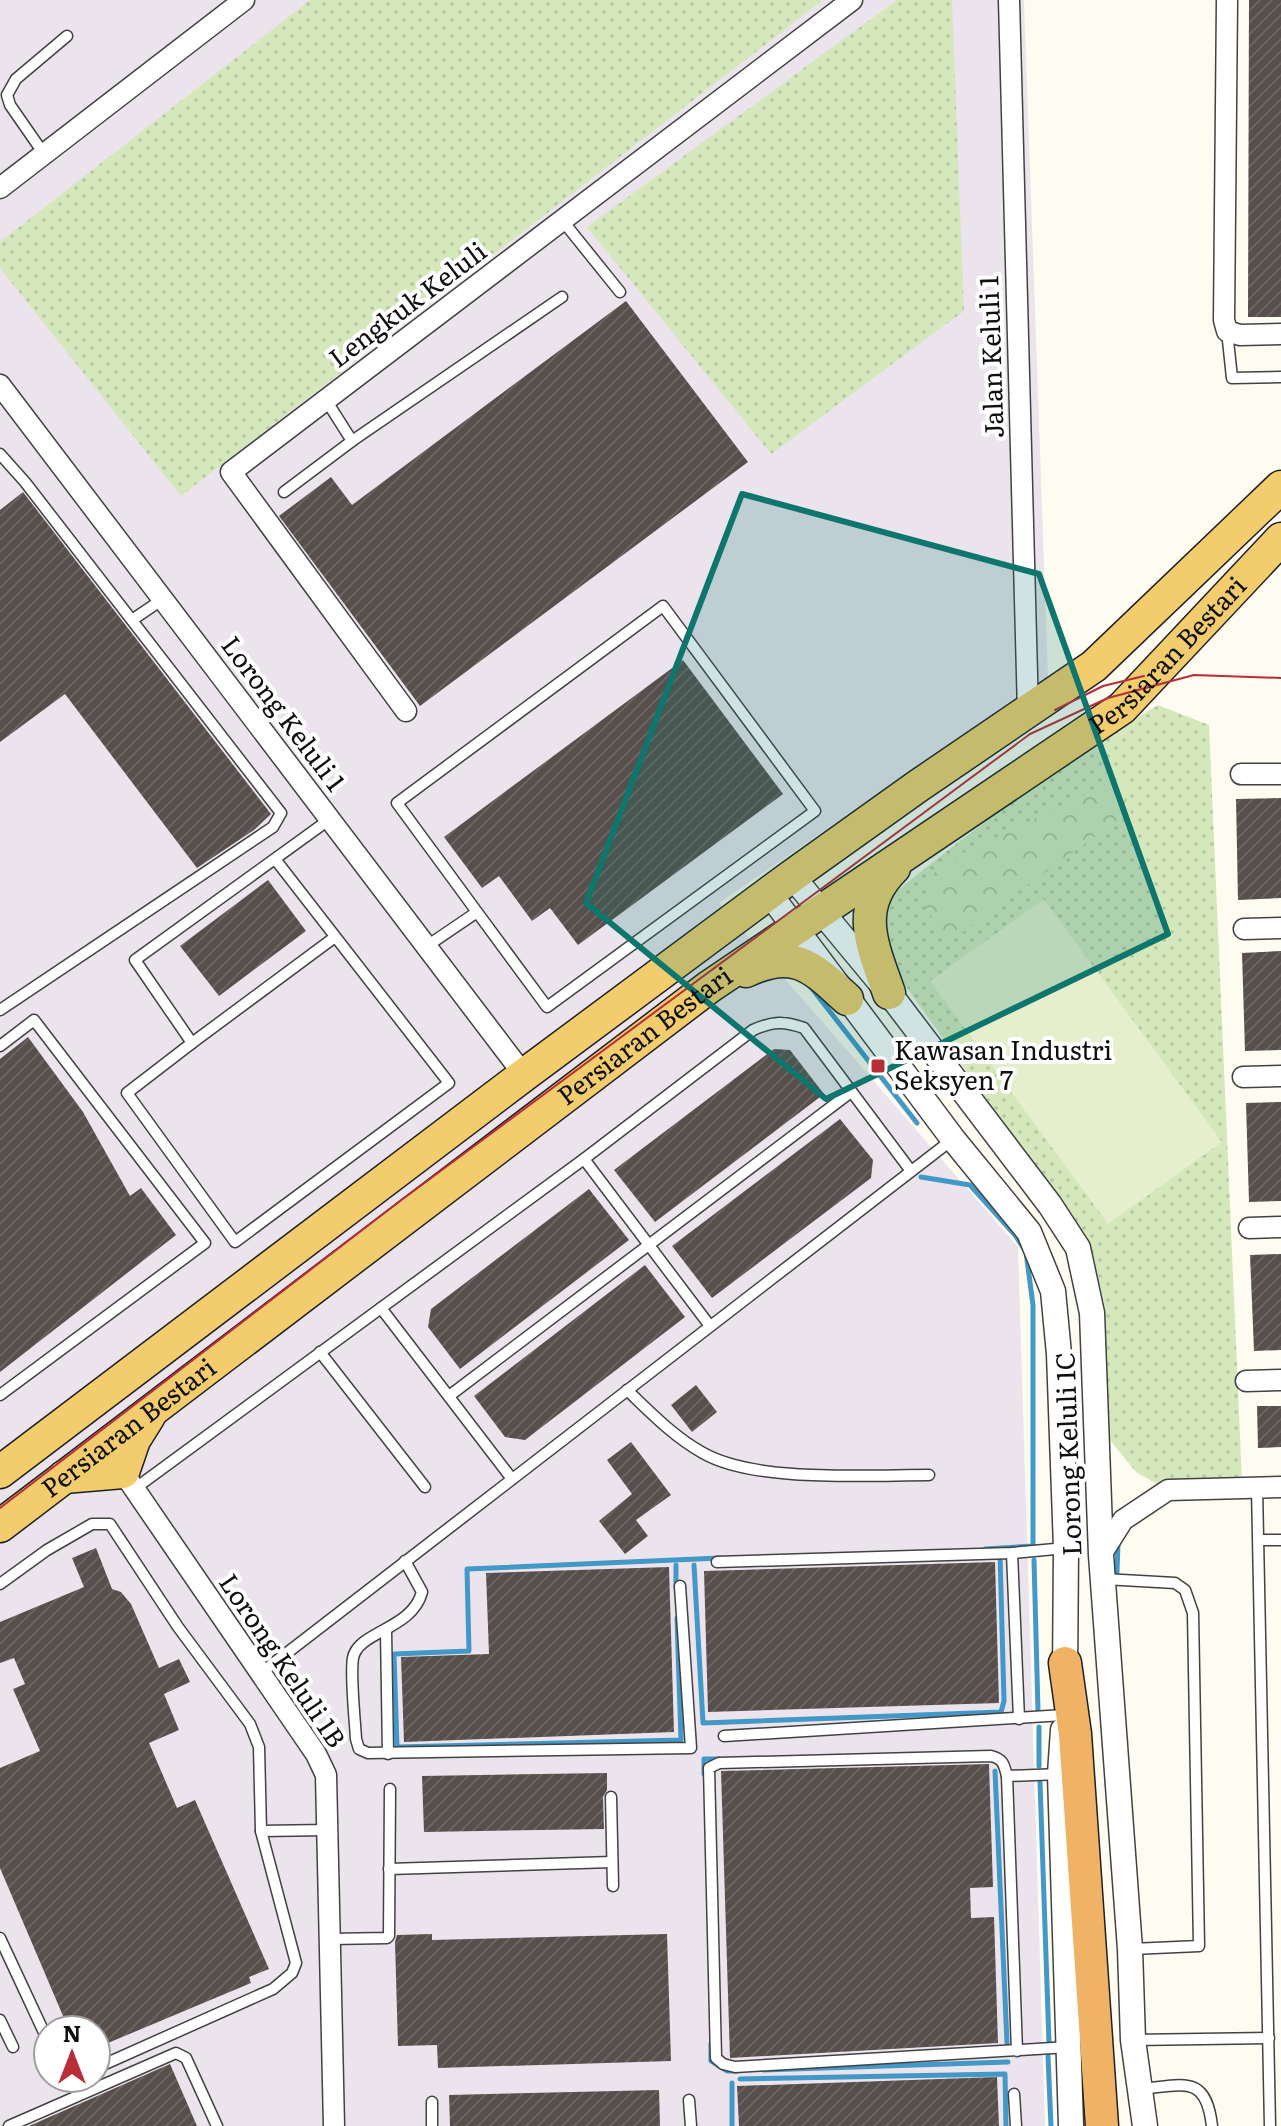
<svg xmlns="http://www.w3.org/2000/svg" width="1281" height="2126" font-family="Literata,serif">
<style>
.industrial{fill:#ebe4ed;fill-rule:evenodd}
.grass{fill:url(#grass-dots)}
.park{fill:url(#park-crowns)}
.pitch{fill:#e5efcd}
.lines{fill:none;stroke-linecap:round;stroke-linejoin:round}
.stream{stroke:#4298c7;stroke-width:5}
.building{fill:url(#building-hatch)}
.service-casing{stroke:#424242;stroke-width:13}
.minor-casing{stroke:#424242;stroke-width:23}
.tertiary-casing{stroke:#424242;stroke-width:27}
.primary-casing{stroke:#202020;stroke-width:35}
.trunk-casing{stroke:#202020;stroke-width:35}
.service{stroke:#fff;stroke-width:10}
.minor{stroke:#fff;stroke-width:20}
.tertiary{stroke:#fff;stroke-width:24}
.primary{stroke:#f2cc6d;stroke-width:32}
.trunk{stroke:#f0b366;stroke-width:32}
.tram{stroke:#b92d39;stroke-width:2}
.marked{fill:#0f766e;fill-opacity:0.2;stroke:#0f766e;stroke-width:6;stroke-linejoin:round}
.poi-dot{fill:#b92d39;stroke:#fff;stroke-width:3}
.labels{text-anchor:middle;stroke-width:8;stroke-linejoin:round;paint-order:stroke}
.street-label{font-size:26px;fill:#0f0f0f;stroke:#fff}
.poi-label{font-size:26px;fill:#0f0f0f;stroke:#fff;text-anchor:start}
</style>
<defs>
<pattern id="grass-dots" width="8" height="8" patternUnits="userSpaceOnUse" patternTransform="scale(2)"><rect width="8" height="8" fill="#d4e8bc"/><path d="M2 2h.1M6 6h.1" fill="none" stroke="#b5c6a0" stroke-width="1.8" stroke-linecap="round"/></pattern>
<pattern id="park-crowns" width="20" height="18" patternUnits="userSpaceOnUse" patternTransform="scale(2)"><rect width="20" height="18" fill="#d4e8bc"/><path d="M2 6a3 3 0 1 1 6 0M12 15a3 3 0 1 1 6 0" fill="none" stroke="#b5c6a0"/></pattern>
<pattern id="building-hatch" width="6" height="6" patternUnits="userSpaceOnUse" patternTransform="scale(2)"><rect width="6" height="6" fill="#574f4b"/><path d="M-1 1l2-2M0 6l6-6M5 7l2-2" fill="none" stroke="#6a6461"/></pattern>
</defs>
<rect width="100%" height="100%" fill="#fefbf1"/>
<path class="industrial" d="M0,0H1024L1048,677L719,903L1018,1247L1045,2126H0ZM48,2030H96V2078H48Z"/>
<g class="grass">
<path d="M310,0H823L181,496L0,268V242Z"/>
<path d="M897,0H952L964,311L771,454L587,227Z"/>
<path d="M1158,705L1209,725L1242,1482L1159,1485L1136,1472L1109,1439L1104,1302L1090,1249L1050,1188L887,960L882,939L887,899C972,829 1063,762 1158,705Z"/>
</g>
<path class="park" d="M1128,774L1126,814L949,942L924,905L930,876L961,854Z"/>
<path class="pitch" d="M1044,899L1222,1142L1108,1224L930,981Z"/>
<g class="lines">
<g class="stream">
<path d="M810,986L917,1123"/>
<path d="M921,1177L970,1185L1015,1235L1026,1252L1033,1305V1546L985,1549"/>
<path d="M1034,1560L1038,1711"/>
<path d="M676,1565V1588"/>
<path d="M694,1565L703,1723L1001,1712L1004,1701L1000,1554"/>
<path d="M1117,1572L1118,1543"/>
<path d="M677,1618L681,1740L397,1747L394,1654L469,1651L467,1569L720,1558"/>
<path d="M1039,1727V1766"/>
<path d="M995,1771L1007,2043"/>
<path d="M704,1774V1759H719"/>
<path d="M1040,1782L1049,2043"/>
<path d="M711,2044V2061L727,2071H737"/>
<path d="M1048,2056L1051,2126"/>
<path d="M763,2070L1008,2062"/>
<path d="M740,2079L1005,2074L1006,2126"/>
<path d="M732,2126V2083"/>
</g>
</g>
<g class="building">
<path d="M1249,0H1281V317H1248Z"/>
<path d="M626,301L748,462L420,706L279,516L331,477L352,505Z"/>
<path d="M23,492L271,814L254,830L197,868L65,694L0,742V510Z"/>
<path d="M683,660L783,794L578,945L550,908L532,921L499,876L482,888L444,837Z"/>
<path d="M1281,798V898L1238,900L1236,799Z"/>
<path d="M268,880L306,931L219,996L180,946Z"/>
<path d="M1281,951V1050L1245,1051L1242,953Z"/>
<path d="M28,1037L83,1112L130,1196L141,1188L176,1235L0,1372V1059Z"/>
<path d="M774,1049L790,1050L824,1094L655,1222L614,1170Z"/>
<path d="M1281,1102V1201L1249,1202L1246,1103Z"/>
<path d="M840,1119L873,1160L871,1178L712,1298L672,1246Z"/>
<path d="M589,1189L629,1240L460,1369L428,1327L431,1309Z"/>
<path d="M1281,1254V1350L1254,1351L1250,1255Z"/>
<path d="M645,1265L685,1317L525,1440L505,1437L474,1396Z"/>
<path d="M696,1385L717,1412L692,1432L671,1405Z"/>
<path d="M1257,1406H1281V1447L1258,1448Z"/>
<path d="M631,1442L671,1495L636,1520L648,1536L625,1554L599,1521L632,1494L607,1460Z"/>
<path d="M96,1548L112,1589L121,1592L131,1604L159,1668L179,1659L190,1682L164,1694L179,1730L149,1743L177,1808L195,1800L269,1969L249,1977L251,1983L96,2048V2030H69L0,1868V1768L40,1751L13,1689L25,1684L14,1658L0,1663V1622L84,1587L72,1558Z"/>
<path d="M995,1562L999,1703L708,1712L704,1571Z"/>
<path d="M669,1567L674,1732L404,1742L401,1657L489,1654L486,1573Z"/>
<path d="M989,1764L993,1887L970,1888L971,1918L994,1917L998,2043L730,2058L721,1771Z"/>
<path d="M607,1773V1790L603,1797L604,1829L424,1832L422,1776Z"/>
<path d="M432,1934V1940L667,1934L671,2061L438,2068L437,2045L398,2046L395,1942L397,1935Z"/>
<path d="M170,2064L197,2126H29Z"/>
<path d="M997,2077L999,2126H739L737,2086Z"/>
<path d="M659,2090L660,2126H450L449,2095Z"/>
</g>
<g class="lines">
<g class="service-casing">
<g id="service">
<path d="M44,154L10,105L7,95L16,79L67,36"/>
<path d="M562,220L620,292"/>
<path d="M1227,331L1232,378L1281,377"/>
<path d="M352,441L562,297"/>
<path d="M0,454L25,482L281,813L273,827L0,1010"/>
<path d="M284,492L352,441L326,400"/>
<path d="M132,620L163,599"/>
<path d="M275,859L449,1083L235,1242L127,1093L192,1043L135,960L330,819"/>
<path d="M427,946L477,912L547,1007L815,811L663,606L397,803L477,912"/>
<path d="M192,1043L335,937"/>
<path d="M0,1046L34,1020L205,1243L0,1395"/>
<path d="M584,1159L710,1326"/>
<path d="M381,1308L512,1479"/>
<path d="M320,1352L425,1487"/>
<path d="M627,1390C651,1413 674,1437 703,1453C756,1483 868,1475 929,1475"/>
<path d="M449,1396L851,1092"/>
<path d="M1257,1488L1270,2126"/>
<path d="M133,1490L584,1159L753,1030C773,1021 784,1021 804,1028L911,1171"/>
<path d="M1259,1540H1281"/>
<path d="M1012,1553L1019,1719"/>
<path d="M405,1561L422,1592C412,1630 358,1631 353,1658C350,1675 355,1720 356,1739L359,1749L368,1753L691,1748L680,1586"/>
<path d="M717,1562L1012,1553L1066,1548"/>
<path d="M1104,1579L1175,1583L1185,1590L1193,1613L1199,1946L1132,1949"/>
<path d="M0,1584L47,1550L92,1524H110L178,1627L250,1724L259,1747L261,1831"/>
<path d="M386,1630L388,1754"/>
<path d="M261,1673L953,1139"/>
<path d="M724,1736L1064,1715"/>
<path d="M1007,1776L1060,1774"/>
<path d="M611,1797L613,1886"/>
<path d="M389,1869L612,1862"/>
<path d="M0,1938L48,2041"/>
<path d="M331,1939L387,1938L389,1936L390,1789"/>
<path d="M0,2020L13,2047"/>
<path d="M1133,2040L1269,2038"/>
<path d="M1017,2051L1007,1776C1004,1764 1003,1759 991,1756L719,1763L709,1768L716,2058L723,2064L735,2067L1069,2047"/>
<path d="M96,2068L273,1989L292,1973L296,1963L261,1831L328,1830"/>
<path d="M65,2078H73"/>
<path d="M1141,2089C1184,2085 1206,2074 1212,2126"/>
<path d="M1014,2094L1016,2126"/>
<path d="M689,2100L691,2126"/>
<path d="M432,2102V2126"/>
<path d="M9,2126L176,2053L186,2058L217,2126"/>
</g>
</g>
<g class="minor-casing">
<g id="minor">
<path d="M1009,0L1028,712"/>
<path d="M1227,0L1224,320L1227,331L1240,335L1281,334"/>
<path d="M0,188L244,0"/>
<path d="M0,385L524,1075"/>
<path d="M406,711L231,472L852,0"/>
<path d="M1241,774H1281"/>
<path d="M1244,929L1281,928"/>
<path d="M1243,1077L1281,1076"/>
<path d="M1249,1228L1281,1227"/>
<path d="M1246,1381L1281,1380"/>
<path d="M116,1462L316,1754L326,1775L334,2126"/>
<path d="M1101,1555L1123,1520L1168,1490L1281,1487"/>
</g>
</g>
<g class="tertiary-casing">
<g id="tertiary">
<path d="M792,876L889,993L1050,1205L1078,1248L1092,1313L1101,1555L1130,1949L1133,2040L1145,2126"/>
<path d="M769,893L953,1139L1029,1232L1053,1291L1059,1354L1066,1548L1065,1677"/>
<path d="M1063,1730L1060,1774L1071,2126"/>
</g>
</g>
<g class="primary-casing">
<g id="primary">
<path d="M746,971C795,948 812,967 847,999"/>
<path d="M889,993C873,947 853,908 894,868"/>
<path d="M0,1472L524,1075L792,876L918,786L1094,666L1281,487"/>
<path d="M64,1477L123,1472L134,1440L149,1416"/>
<path id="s1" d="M0,1526L709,987L1122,708L1281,539"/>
</g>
</g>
<g class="trunk-casing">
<path id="trunk" d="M1065,1663L1075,1734L1102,2126"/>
</g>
<use href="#service" class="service"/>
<use href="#minor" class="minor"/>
<use href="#tertiary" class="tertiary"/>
<use href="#primary" class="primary"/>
<use href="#trunk" class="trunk"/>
<g class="tram">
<path d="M1055,710L1103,686L1144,676"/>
<path d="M0,1508L400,1201L1030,734L1108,698L1194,675L1281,678"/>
</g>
</g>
<path class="marked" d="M742,494L1039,574L1168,934L826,1099L586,903Z"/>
<rect class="poi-dot" x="870" y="1058" width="16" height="16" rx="4"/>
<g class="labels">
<g class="street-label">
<text transform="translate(408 305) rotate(-37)" y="9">Lengkuk Keluli</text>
<text transform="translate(992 357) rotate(-92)" y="9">Jalan Keluli 1</text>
<text dy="9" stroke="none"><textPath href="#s1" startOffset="1458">Persiaran Bestari</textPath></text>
<text transform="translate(283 714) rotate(53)" y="9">Lorong Keluli 1</text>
<text dy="9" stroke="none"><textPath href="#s1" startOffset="810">Persiaran Bestari</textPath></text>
<text dy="9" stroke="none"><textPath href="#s1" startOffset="162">Persiaran Bestari</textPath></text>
<text transform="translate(1069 1454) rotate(-92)" y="9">Lorong Keluli 1C</text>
<text transform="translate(282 1661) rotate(56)" y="9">Lorong Keluli 1B</text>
</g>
<g class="poi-label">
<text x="894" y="1060">Kawasan Industri<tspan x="894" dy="30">Seksyen 7</tspan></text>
</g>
</g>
<g transform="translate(72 2054)"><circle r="38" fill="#ffffff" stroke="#9f9f9f" stroke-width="2"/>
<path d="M0-6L14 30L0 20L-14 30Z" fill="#b92d39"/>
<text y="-12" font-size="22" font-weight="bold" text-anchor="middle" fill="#0f0f0f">N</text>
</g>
</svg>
